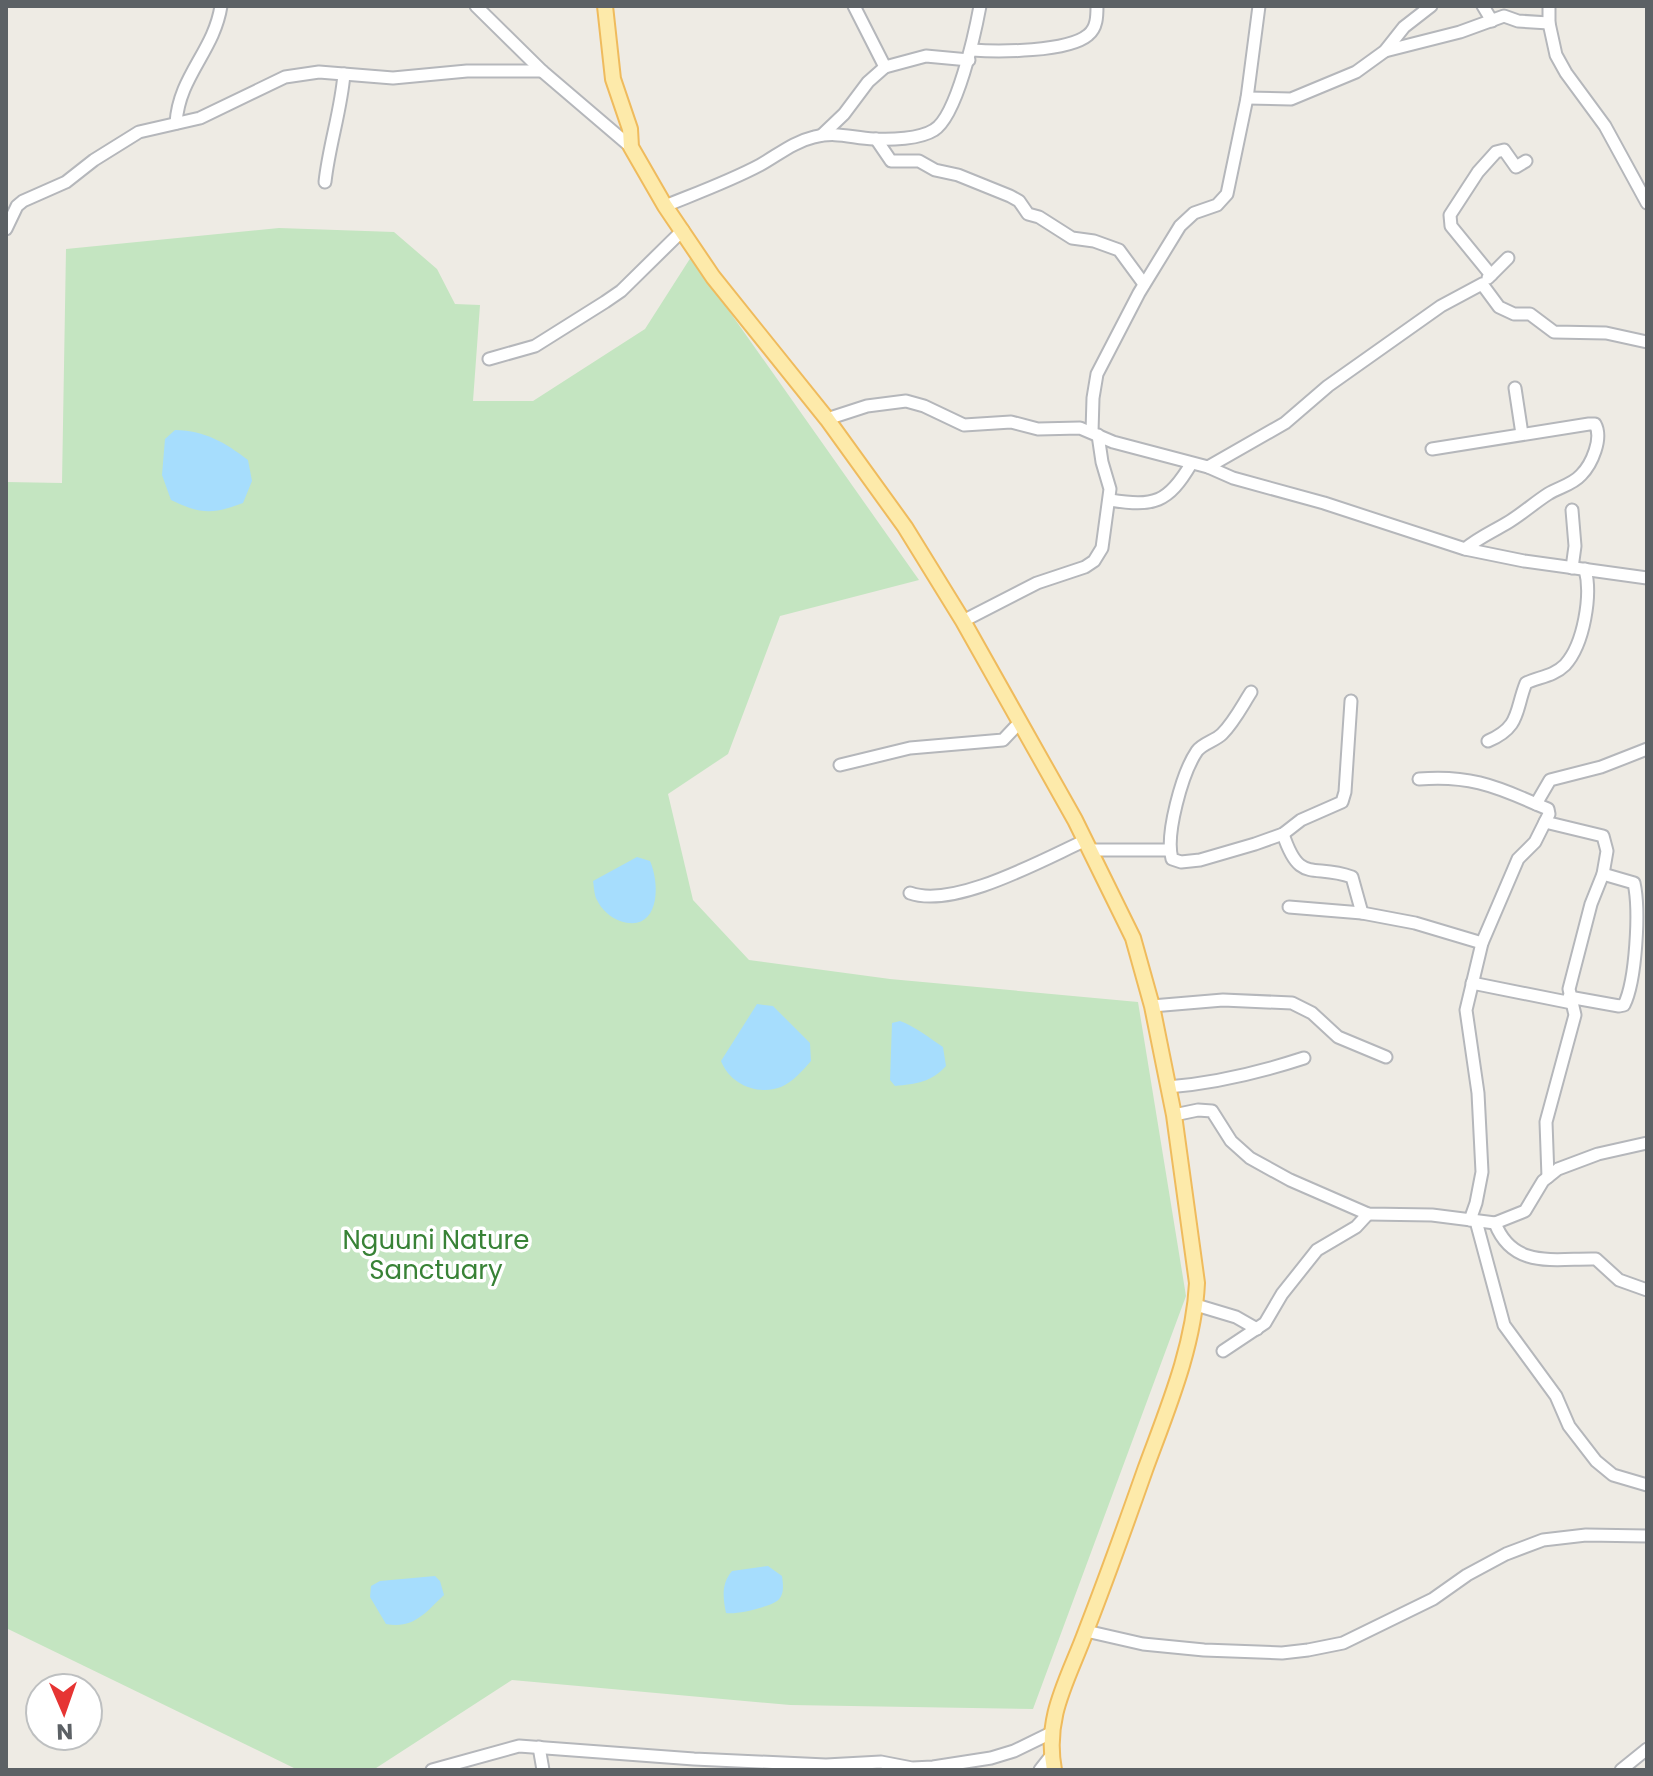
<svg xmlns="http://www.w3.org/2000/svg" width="1653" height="1776" font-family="Poppins,sans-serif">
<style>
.green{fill:#c4e5c1}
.water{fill:#a6ddfd}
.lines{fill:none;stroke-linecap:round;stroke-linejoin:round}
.minor-casing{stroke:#b5b7bb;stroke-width:15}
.major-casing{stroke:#efbb5d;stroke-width:18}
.minor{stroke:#fff;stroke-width:11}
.major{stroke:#fdeaaa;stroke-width:14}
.labels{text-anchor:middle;stroke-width:7;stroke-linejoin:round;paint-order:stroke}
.park-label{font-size:26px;fill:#388236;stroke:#fff}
</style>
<rect width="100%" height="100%" fill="#eeebe4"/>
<path class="green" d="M279,228L394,232L437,269L455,304L480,305L473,401H533L645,329L691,257L919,580L780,616L728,754L668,794L693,900L749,960L890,979L1138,1002L1186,1296L1033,1709L790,1705L512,1680L373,1770H298L6,1628V482L62,483L66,249Z"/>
<g class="water">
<path d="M175,430C206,431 224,442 248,460L252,481L243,503C211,515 201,514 171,500L162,475L165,439Z"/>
<path d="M637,857L650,861C661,886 659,934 620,921C611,918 601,909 597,900C594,895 594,886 593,881Z"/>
<path d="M757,1004L773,1006L810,1043L811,1061C803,1070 793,1082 781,1087C757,1096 730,1084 721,1061Z"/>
<path d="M900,1021C913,1025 931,1039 943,1047L946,1066C932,1082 916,1084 895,1086L890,1080L892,1023Z"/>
<path d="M768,1566L782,1576C783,1584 785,1595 777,1601C769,1607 736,1615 726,1613C723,1598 721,1584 732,1571Z"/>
<path d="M435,1576L440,1581L444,1595C425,1613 414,1629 386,1624L370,1597L371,1586L380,1581Z"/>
</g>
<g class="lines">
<g class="minor-casing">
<g id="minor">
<path d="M476,6L542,71L631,147"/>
<path d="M854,6L885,67"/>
<path d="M1483,6L1492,21"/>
<path d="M1549,6V23L1556,55L1566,73L1605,126L1647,203"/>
<path d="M972,50C998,52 1068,52 1088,35C1097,28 1097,16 1097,6"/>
<path d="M1385,51L1460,32L1504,16L1518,21L1549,23"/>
<path d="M1247,98L1291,99L1356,72L1385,51L1404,27L1431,6"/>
<path d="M176,123C179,76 214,51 221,6"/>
<path d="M822,135L844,114L868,82L885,67L926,56L969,60"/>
<path d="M876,139L891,161H919L935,170L958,175L1010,196L1019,201L1028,214L1039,217L1072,238L1094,241L1119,250L1144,284"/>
<path d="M325,182C329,145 341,111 344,74"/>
<path d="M665,206C697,193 730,181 760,165C778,155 793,142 814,137C836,131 852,138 874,139C890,140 920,139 934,130C957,116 975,33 980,6"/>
<path d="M6,229L17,206L23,201L66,182L94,160L139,132L200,118L285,77L319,72L393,78L467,71H542"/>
<path d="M1491,275L1451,226L1450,215L1478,172L1496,152L1504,150L1516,167L1526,161"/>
<path d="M1488,278L1508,258"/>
<path d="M489,359L535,346L605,302L621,291L683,230"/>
<path d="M1515,388L1522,434"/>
<path d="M827,419L867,406L906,401L924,406L964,425L1011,422L1038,429L1080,428L1113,442L1208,467L1285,423L1328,386L1441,306L1482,284L1499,307L1514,314H1530L1554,332L1606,333L1647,342"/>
<path d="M1092,432L1093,398L1097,374L1139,293L1180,226L1194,213L1217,205L1227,194L1247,98L1259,6"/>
<path d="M1432,449L1589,424H1595C1603,438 1592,464 1581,475C1572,485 1559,487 1548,494C1534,503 1522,514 1507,523C1492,532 1478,538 1465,549"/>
<path d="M1208,467L1233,478L1324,503L1465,549L1524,561L1647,578"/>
<path d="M1110,500C1154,507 1168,503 1191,464"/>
<path d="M1572,510L1575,546L1572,568"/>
<path d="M963,621L1037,583L1085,567L1094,561L1102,548L1110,489L1102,462L1098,435"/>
<path d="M1251,692C1242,706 1234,722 1222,734C1215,741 1203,743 1197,751C1182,773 1165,835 1172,859L1181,862L1200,860L1255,844L1283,834L1301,820L1342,802L1345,792L1351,701"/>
<path d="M1488,741C1521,727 1515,710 1526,683C1539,677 1554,676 1565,665C1584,644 1592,595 1585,569"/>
<path d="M840,765L910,748L1003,740L1020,722"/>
<path d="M1419,779C1466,775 1494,785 1536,804"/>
<path d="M1545,822L1603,836L1607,851L1603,874L1591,904L1569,989L1575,1015L1546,1122L1548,1177"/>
<path d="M1283,834C1300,885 1312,863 1352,877L1362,913"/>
<path d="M1089,850H1170"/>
<path d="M910,893C954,909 1042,860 1084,841"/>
<path d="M1289,907L1362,913L1415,923L1482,943"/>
<path d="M1472,983L1572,1003"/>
<path d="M1569,997L1619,1006L1624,1005C1636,981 1640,910 1634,883L1603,874"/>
<path d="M1152,1006L1223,1000L1292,1003L1312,1013L1338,1037L1386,1057"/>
<path d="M1168,1087C1216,1083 1258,1073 1304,1058"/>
<path d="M1174,1115L1198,1110L1212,1111L1231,1141L1250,1158L1290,1180L1368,1214L1432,1215L1495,1223L1525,1211L1543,1181L1558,1169L1598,1154L1647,1143"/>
<path d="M1470,1220L1476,1203L1482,1172L1478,1093L1466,1010L1482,943L1518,859L1535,842L1549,814L1548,809L1536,804L1550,780L1601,767L1647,749"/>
<path d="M1476,1221L1504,1325L1556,1396L1569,1426L1596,1461L1613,1475L1647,1485"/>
<path d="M1495,1223C1513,1270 1556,1258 1596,1259L1619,1280L1647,1290"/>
<path d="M1196,1305L1236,1317L1257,1329"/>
<path d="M1223,1351L1265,1323L1282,1294L1317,1250L1356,1227L1368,1214"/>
<path d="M1086,1631L1143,1644L1204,1650L1282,1653L1308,1650L1343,1643L1433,1599L1467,1575L1506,1554L1543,1540L1586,1535L1647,1536"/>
<path d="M539,1747L543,1770"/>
<path d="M432,1770L519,1746L694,1759L826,1765L881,1762L912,1768L933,1767L991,1758L1014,1751L1051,1733"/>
<path d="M1040,1770L1051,1756"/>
<path d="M1621,1770L1647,1749"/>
</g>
</g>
<g class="major-casing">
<path id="major" d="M605,6L613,79L630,129L631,147L665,206L713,277L827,419L905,527L963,621L1075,820L1133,938L1152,1006L1174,1115L1197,1283C1194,1347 1167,1410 1145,1470C1126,1524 1107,1577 1086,1631C1068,1680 1044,1716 1054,1770"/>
</g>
<use href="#minor" class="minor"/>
<use href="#major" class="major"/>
</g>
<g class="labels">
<g class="park-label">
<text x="436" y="1249">Nguuni Nature<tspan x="436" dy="30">Sanctuary</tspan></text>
</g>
</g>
<rect width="1653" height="1776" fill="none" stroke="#5c6165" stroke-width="16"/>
<g transform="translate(64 1712) rotate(178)"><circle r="38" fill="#ffffff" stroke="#bec0c1" stroke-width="2"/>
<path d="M0-6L14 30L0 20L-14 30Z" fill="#e63433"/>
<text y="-12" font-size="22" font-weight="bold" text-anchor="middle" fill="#5c6165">N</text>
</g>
</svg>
